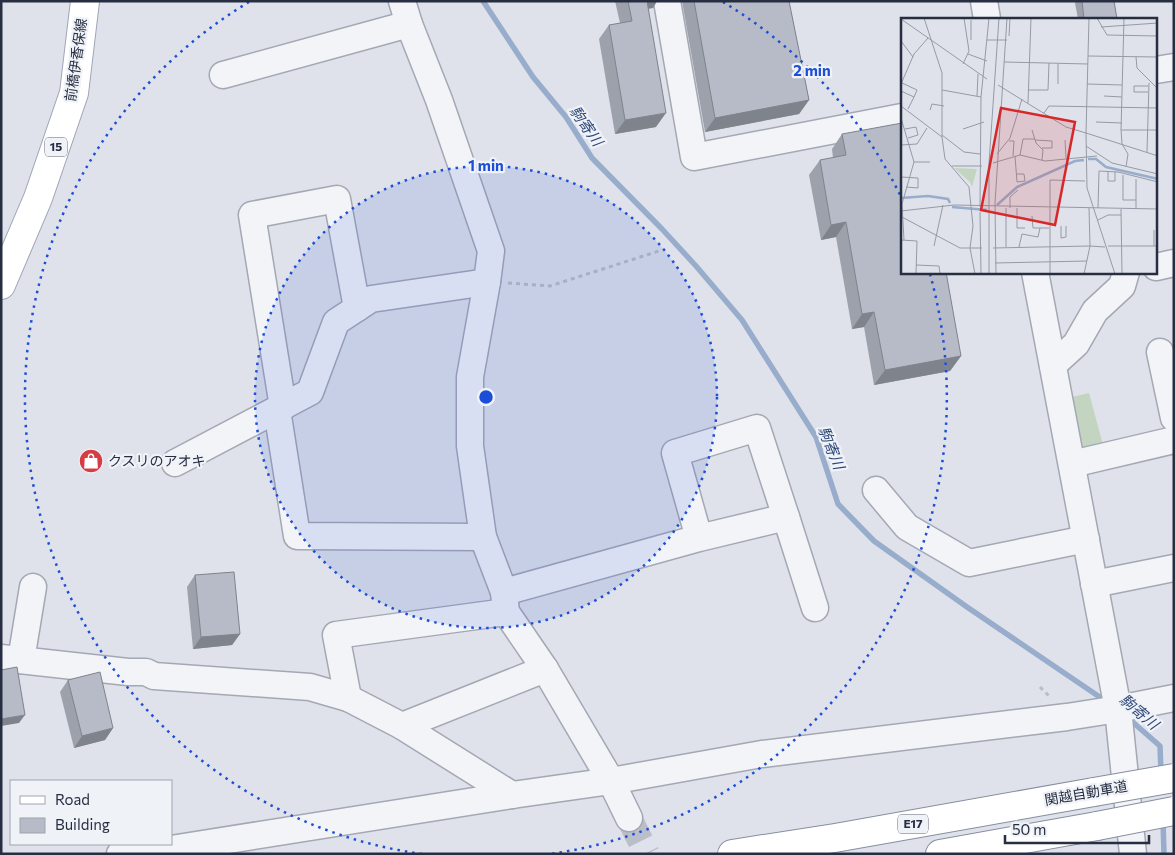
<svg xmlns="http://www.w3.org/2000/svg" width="1175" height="855" font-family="Commissioner,'Noto Sans JP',sans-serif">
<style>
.green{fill:#c3d4c0}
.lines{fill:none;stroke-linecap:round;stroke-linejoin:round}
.stream{stroke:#98accc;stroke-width:5.5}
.minor-tunnel{stroke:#babec8;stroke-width:26;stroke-dasharray:26 13;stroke-linecap:butt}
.minor-casing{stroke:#a4a8b4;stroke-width:29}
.major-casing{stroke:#9ea5b6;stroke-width:30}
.highway-casing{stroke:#868ea1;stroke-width:30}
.path{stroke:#b9bdc5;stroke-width:3;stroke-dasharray:4 4;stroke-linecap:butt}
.minor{stroke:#f2f4f8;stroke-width:26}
.major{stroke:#fff;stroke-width:28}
.highway{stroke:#fff;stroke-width:28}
.highway-bridge-casing{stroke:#868ea1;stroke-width:30;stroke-linecap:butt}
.highway-bridge{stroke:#fff;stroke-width:28}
.wall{fill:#9da1ab}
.shaded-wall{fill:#7f838b}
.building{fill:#b6bbc7;stroke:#7f838b}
.ring{fill:none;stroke:#1d4ed8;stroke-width:2.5;stroke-dasharray:2.5 5}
.labels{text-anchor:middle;stroke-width:4.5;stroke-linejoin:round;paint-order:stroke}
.shield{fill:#eff2f7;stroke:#636978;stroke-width:1}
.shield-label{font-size:12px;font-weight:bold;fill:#272e42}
.street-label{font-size:14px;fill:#272e42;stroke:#eff2f7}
.poi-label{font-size:14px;fill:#272e42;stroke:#eff2f7;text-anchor:start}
.water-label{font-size:15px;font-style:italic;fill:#2f4879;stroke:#eff2f7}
.inset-river{fill:none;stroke:#98accc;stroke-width:2.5}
.inset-road{fill:none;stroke:#959aa7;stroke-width:1}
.view{fill:#d62828;fill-opacity:0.15;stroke:#d62828;stroke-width:2.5}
.inset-edge{fill:none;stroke:#272e42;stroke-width:2.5}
.centre{fill:#1d4ed8;stroke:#eff2f7;stroke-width:2.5}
.ring-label{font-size:15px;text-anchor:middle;font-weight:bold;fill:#1d4ed8;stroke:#eff2f7;stroke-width:4.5;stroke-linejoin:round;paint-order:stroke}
</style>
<rect width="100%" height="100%" fill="#dfe2ea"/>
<path class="green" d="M1089,393L1106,456L1070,457L1059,400Z"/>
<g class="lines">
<g class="stream">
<path d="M483,1L533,77L566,117L592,158L662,229L696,266L742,320L816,437L838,504L874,541L967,607L1107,702"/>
<path d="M1128,718L1160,746L1161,772"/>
<path d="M1163,821L1164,854"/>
</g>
<path class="minor-tunnel" d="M629,818L647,854"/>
<g class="minor-casing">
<g id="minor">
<path d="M402,1L409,24L439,100L491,251L487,282L470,377V446L483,537L504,592L506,612L545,669L611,781L629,818"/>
<path d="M667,1L694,157L902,117"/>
<path d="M984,1L987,19"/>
<path d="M1156,70L1174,67"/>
<path d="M223,75L409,24"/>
<path d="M1156,267L1174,263"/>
<path d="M1035,272L1118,709L1133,854"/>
<path d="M1160,352L1174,418"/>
<path d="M1053,365L1076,344L1095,311L1122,286L1126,272"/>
<path d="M283,407L252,215L337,199L357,308"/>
<path d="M277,410L297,536L483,537"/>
<path d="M175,463L310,392L336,322L371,299L487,282"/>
<path d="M1072,464L1174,440"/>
<path d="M876,490L907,527L969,563L1086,539"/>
<path d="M786,517L815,608"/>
<path d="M1094,584L1174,568"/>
<path d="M504,592L699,538L786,517L757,428L675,453L699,538"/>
<path d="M1,658L128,672H146L154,676L310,687L348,698L402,726L512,795"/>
<path d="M21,660L33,587"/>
<path d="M348,698L336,635L506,612"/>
<path d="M402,726L545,669"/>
<path d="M120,854L171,849L512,795L611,781L762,754L1067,717L1118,709L1174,698"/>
</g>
</g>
<g class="major-casing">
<path id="major" d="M1,285L38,198L74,93L85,1"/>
</g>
<g class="highway-casing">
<g id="highway">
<path d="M732,854L835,838L1094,792"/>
<path d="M940,854L1097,826"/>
</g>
</g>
<g class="path">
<path d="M508,283L550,286L662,250"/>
<path d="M1040,687L1049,696"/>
</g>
<use href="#minor" class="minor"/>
<use href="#major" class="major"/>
<use href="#highway" class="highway"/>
<g class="highway-bridge-casing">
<g id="highway-bridge">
<path d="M1094,792L1174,778"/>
<path d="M1097,826L1174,811"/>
</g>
</g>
<use href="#highway-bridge" class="highway-bridge"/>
</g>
<g class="wall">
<path d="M615,1H657L653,8H648L656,127L615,134L599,39L609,25L620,23Z"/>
<path d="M682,1H789L809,100L799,114L705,132Z"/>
<path d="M1076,1H1114L1117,19H1078L1075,3Z"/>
<path d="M842,134L961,356L950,371L874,385L864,327L852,329L836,237L821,240L809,175L820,160L833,158L832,149Z"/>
<path d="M195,575L240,634L232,645L193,649L187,587Z"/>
<path d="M68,680L113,728L105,740L74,748L60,692Z"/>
</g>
<g class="shaded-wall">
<path d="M643,1H657L653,8L637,11Z"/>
<path d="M809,100L799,114L705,132L715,118Z"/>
<path d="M666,113L656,127L615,134L625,120Z"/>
<path d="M846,222L836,237L821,240L831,225Z"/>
<path d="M874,312L864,327L852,329L862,314Z"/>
<path d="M961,356L950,371L874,385L885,370Z"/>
<path d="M240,634L232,645L193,649L201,637Z"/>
<path d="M25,715L19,723L1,726V719Z"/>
<path d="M113,728L105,740L74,748L82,736Z"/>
</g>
<g class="building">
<path d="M628,1H647L666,113L625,120L609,25L632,21Z"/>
<path d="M694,1H789L809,100L715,118Z"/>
<path d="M1082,1H1114L1117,19H1084Z"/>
<path d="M902,123V272H946L961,356L885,370L874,312L862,314L846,222L831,225L820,160L846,155L842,134Z"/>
<path d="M234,572L240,634L201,637L195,575Z"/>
<path d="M17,667L25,715L1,719V670Z"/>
<path d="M100,672L113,728L82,736L68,680Z"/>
</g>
<circle cx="486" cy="397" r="231" fill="#1d4ed8" fill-opacity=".12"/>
<g class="ring">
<circle cx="486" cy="397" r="231"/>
<path d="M422 854A461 461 0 0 1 249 2M723 2A461 461 0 0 1 902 199M930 274A461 461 0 0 1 550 854"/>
</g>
<defs>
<g id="shop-disc" transform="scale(1.25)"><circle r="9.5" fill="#d73c44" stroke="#eff2f7"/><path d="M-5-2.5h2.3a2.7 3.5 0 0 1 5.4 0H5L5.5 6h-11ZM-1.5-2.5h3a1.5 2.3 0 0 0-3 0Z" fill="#fff"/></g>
</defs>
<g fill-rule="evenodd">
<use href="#shop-disc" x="91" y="461"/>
</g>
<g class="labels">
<g class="shield">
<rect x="45" y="137.5" width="22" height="19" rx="4"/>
<rect x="898" y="814.5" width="30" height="19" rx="4"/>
</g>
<g class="shield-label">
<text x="56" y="151">15</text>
<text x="913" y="828">E17</text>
</g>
<g class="street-label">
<text transform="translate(76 60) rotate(-82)" y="5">前橋伊香保線</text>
<text transform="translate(1086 793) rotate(-10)" y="5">関越自動車道</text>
</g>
<g class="poi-label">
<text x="108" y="466">クスリのアオキ</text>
</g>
<g class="water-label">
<text transform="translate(586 126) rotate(55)" y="5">駒寄川</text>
<text transform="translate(831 448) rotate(68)" y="5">駒寄川</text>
<text transform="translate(1139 712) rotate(40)" y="5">駒寄川</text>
</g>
</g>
<g transform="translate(901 18)">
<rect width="256" height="256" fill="#dfe2ea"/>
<path d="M53,150L76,151L71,169L69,164Z" fill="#c3d4c0"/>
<path class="inset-river" d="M187,141H195L205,149L257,161M0,180L27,178L47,181L49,185M96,187L116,169L174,143L183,142M51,189L86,192"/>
<path class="inset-road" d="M23,0L41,55V119L44,141L68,169L72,208L69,230L74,256M188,0L185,115L257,138M196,0L206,17L257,18M223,0L220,112L221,126L227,136L225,149M0,1L86,61M70,2V22M200,9L257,5M108,18L109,0M86,22H106M0,23L12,39M67,36L86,43M187,38L257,39M235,39L236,50L257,71M103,44L187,46M62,46L68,33L63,0M1,65L16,72L13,79M0,66L13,36L27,20M157,66V46M186,66L221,67M97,67L165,109L185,115M41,72L80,79M128,72H147L148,45M0,73L13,79L7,91M247,74H233V68H247M76,78L77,56M203,78L221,79M127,85L130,0M0,88L41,119M29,92L31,86L43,88M143,95L148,88L257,90M0,100L13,144L1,186L3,222M195,104L221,105M4,111L15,109L17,117L7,120M62,111L83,104M131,112L135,125L142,132L141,142M220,112H257M185,115L186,170L214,256M41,117L63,134L79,136M134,122L151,123V130H141M164,122L165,140M108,123H113L112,138M0,127L16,126L26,110M185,128L211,145L257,156M246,134L248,65M96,136L109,120L121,81M119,137L122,121H134M114,138L116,164L124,163L123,156H116M13,144H29M92,145L119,137L144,143L196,138M51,148H81M207,153V163H214V154M222,157V182H235M0,159L17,160V170L5,169M79,189L80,79L88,0M105,190V229M109,190V179L117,172M116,190V210H124M197,190L198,153L217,154L257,164M220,191L221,256M235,191V161M0,193L53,187L257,191M79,194L80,256M131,198L132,210H148M1,199L59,230H81M197,202L207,197H220M160,208V220L165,219V208M253,212V228M0,222L16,223L15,256M33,228L42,187M207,228H257M118,229L121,216L137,219L139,210M92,230L189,228L188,190M94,245L186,243M15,247L38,248L39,256M88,256V145L98,0M95,256L94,185L106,0M149,256V162L184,163M183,256L189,228L204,229"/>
<path class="view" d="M100,90L174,104L154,207L80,192Z"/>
<rect width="256" height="256" class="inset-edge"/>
</g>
<circle cx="486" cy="397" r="8" class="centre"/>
<g class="ring-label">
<text x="812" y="76">2 min</text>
<text x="486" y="171">1 min</text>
</g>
<rect width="1175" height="855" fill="none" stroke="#272e42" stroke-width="5"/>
<rect x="10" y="780" width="162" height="65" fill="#eff2f7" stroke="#9fa4af"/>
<rect x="20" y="796" width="25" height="8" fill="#ffffff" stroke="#9fa4af"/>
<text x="55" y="805" font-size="15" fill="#272e42">Road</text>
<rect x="20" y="818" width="25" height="15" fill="#b6bbc7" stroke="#9fa4af"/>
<text x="55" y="830" font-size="15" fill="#272e42">Building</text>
<path d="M1005 835v8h144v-8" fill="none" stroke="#272e42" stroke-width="2.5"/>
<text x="1012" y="835" font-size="15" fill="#272e42" stroke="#eff2f7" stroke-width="4" paint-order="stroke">50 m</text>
</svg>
